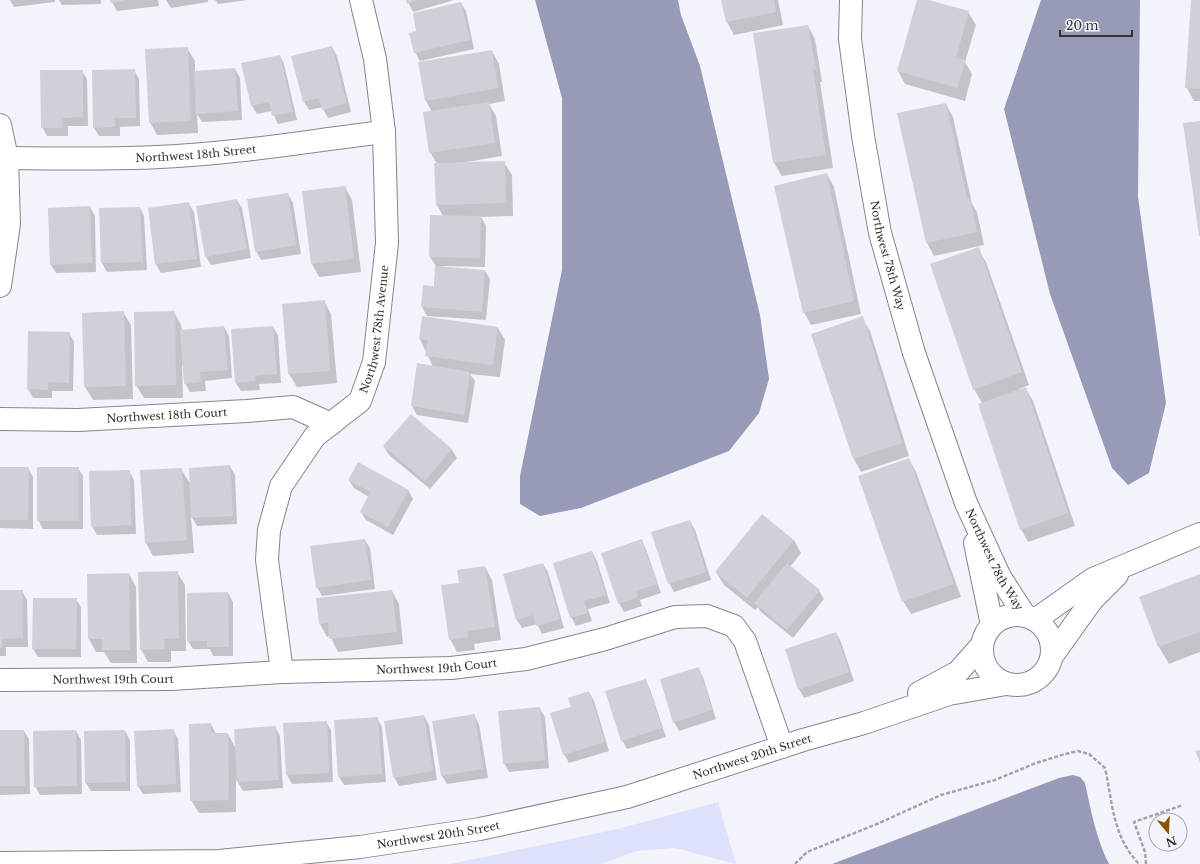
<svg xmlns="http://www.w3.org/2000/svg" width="1200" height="864" font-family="'Libre Baskerville',serif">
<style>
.green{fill:#dde1fc}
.water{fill:#979bb8}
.shadow{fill:#0003}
.building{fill:#d0d1d8}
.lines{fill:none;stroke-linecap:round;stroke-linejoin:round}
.minor-casing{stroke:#85868c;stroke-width:24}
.path{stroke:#a3a4a9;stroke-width:2.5;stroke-dasharray:4 2;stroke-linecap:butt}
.minor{stroke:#fff;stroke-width:22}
.labels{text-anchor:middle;stroke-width:3.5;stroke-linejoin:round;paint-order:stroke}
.street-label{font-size:11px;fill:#313234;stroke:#f3f4fb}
</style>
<rect width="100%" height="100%" fill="#f3f4fb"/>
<path class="green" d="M718,802L736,864L675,848L637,851L601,864H450L618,829Z"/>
<g class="water">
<path d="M535,0H678L681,15L700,66L760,315L769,379L759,413L729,451L581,508L540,516L520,504V476L562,270V98Z"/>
<path d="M1041,0H1140L1138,197L1166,403L1149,473L1128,485L1112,468L1050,294L1004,109Z"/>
<path d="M1073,775L1080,777L1085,783C1091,810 1096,839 1109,864H832L1059,778Z"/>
</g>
<g class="shadow">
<path d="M10,0H55V2L14,7Z"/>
<path d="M59,0H101V4L62,5Z"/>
<path d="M111,0H158L159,6L117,11Z"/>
<path d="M166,0H208V2L171,8Z"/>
<path d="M215,0H248L218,4Z"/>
<path d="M407,0H454L413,12Z"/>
<path d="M722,0H778L783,25L734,35L727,22Z"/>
<path d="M918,0H925L968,12L976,25L965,62L972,74L965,101L905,84L898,71Z"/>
<path d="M1192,0H1200V101H1194L1187,88Z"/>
<path d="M461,3L466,11L474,49L420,61L415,52Z"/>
<path d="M808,26L815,39L822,82H820L833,168L782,176L774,163Z"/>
<path d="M332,47L337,56L351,112L328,118L322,107L309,110L304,102Z"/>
<path d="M187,48L195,61V72L235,69L240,78L242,120L202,122L197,114L198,133L157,135L150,122Z"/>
<path d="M492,51L499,64L505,101L489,104L496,116L502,156L461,163L504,162L512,175L513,216L481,217L486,226L485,267L443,266V268L485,271L490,279L486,320L427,316L422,307L424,286L434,287L436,266L430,257L443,216L437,205V164L430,152L432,112L426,101Z"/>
<path d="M280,56L284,64L297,120L278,124L272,111L257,114L252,106Z"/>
<path d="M134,70L139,79L140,126L120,127V136H99L94,128Z"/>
<path d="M82,71L87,79L88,126H68V136H47L42,127Z"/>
<path d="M946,104L953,117L972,204L977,212L984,245L934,256L927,243L899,114Z"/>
<path d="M827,174L834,187L861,314L811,325L804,312Z"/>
<path d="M345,187L352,200L361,272L319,277L312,264L303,192Z"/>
<path d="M288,194L293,203L301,254L261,260L256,251Z"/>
<path d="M237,200L242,208L251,258L211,265L206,257Z"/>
<path d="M189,204L194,212L201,267L161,273L156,264L149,209Z"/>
<path d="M90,207L95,216L96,272L56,273L51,265Z"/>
<path d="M140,208L144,216L147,270L107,272L102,263L100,209Z"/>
<path d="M978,249L986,262L1029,385L1019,389L1020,390L1026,389L1033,401L1075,526L1028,542L1021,529L982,403L974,389Z"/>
<path d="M324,301L331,314L337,383L297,387L289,374Z"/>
<path d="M123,312L131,325L133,399L93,400L85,387L83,313Z"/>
<path d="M174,312L181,325L182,331L224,327L229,336L232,378L205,381L206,391L190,392L185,383L184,365H182L183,398H144L136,385Z"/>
<path d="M862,318L870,331L909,456L861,472L854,459L813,334Z"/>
<path d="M273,327L278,335L281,383L259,384L260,390L241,391L236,383Z"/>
<path d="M498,328L505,340L500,377L470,374L475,381L468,423L417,415L412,406L433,367L420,339Z"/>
<path d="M29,332L69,333L74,342L73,391H52V398H33L28,389Z"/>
<path d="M411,416L452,450L457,458L430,489L389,455L384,447Z"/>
<path d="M909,459L916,472L961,597L911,614L903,601Z"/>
<path d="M230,466L235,475L237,524L197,526L191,516L194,553L153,556L146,543L181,469L191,485Z"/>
<path d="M0,468H28L33,477V529L0,528Z"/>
<path d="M78,468L83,476V529H43L38,520Z"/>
<path d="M129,471L134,480L136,534L97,535L92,526Z"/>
<path d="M349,480L408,490L413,499L393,535L366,520L361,512L369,497L354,488Z"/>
<path d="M690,521L695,530L711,580L674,592L669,583Z"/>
<path d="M365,540L370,548L375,589L322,596L317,587Z"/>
<path d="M794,540L801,553L790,567L819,591L824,599L793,638L760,611L758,607L755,610L724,585L716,572Z"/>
<path d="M641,541L646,549L661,593L640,600L642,606L624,612L619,603Z"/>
<path d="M592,552L597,561L610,603L588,609L592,621L576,626L571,617Z"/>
<path d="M543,564L548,572L564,628L542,634L537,624L522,628L517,620L504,575Z"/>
<path d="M485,567L492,580L501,640L474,644L475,650L457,652L450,639L460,583Z"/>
<path d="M177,572L185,585L186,651H171V662H148L141,649Z"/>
<path d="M129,574L136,587L137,663H111L104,652H96L89,639Z"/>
<path d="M1200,575V652L1169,664L1159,647L1141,597Z"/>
<path d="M0,591H22L27,600L28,647H6V656H0Z"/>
<path d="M392,591L399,604L403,644L338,652L330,636L327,637L320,624Z"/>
<path d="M228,593L233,602V656H213L210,649H193L188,641Z"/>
<path d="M76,599L81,607V657H38L33,649Z"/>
<path d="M836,633L841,642L854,681L804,698L799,689Z"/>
<path d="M698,668L703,677L716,719L679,731L674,722Z"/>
<path d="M645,680L650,689L666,737L627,749L622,740Z"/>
<path d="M589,692L594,701L609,751L569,763L564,754L572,707Z"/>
<path d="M540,709L545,717L549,768L509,772L504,763Z"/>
<path d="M474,715L479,724L488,778L447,784L442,776Z"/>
<path d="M424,716L429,725L437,780L399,786L394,777Z"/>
<path d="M377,718L382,727L386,782L344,785L339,777Z"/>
<path d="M326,722L331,730L333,782L292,784L287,775Z"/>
<path d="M211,724L216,734H228L236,749L275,727L280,736L283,788L243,791L236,779V812L199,813L191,800Z"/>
<path d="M173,730L178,739L181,792L143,794L138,786Z"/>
<path d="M0,731H24L29,739L30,794L0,795Z"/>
<path d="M76,731L81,740L82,794L40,795L35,786Z"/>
<path d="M125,731L130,740V791H91L86,783Z"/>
</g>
<g class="building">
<path d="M110,0H125V1L111,3Z"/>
<path d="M406,0H418L407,4Z"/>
<path d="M721,0H774L776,12L726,22Z"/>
<path d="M917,0H929L969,11L956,58L966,60L957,88L897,71Z"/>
<path d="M1191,0H1200V89L1185,88Z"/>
<path d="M461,2L470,40L414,53L409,33L416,31L413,13Z"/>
<path d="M808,25L816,69H813L826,155L773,163L753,33Z"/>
<path d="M332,46L347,103L322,110L319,98L303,102L291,56Z"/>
<path d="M188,47L191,121L149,123L145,49Z"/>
<path d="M492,50L498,88L425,101L418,62Z"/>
<path d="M280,55L293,112L272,116L269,102L251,106L241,63Z"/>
<path d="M235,68L238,111L196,114L194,71Z"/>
<path d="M135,69L136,118H115V127L93,128L92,70Z"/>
<path d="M40,70H83V117L63,118V128H41Z"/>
<path d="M489,102L495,143L429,153L423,112Z"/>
<path d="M946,103L967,199L970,198L977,232L926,243L897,113Z"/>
<path d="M1200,121V236H1199L1183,123Z"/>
<path d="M505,161L506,203L436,205L434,163Z"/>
<path d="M827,173L854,301L803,313L774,186Z"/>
<path d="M345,186L354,259L311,264L302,191Z"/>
<path d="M288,193L296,245L255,252L247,199Z"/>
<path d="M237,199L247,249L205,257L196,206Z"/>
<path d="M189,202L197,259L155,264L148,208Z"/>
<path d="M90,206L92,263L50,265L48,208Z"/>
<path d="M140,207L143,262L101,263L99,208Z"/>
<path d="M430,215L481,216L480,258L429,257Z"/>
<path d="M979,247L1022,372L973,390L930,264Z"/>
<path d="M435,266L485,270L482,312L421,307L423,285L434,286Z"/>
<path d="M325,300L330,371L288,374L282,304Z"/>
<path d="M124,311L126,386L84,387L82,313Z"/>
<path d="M175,311L176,385L135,386L134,312Z"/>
<path d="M422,316L498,327L493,365L425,356L428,340L419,339Z"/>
<path d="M863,316L902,443L853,459L811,334Z"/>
<path d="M224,326L228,370L200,372L201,382L184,384L180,330Z"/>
<path d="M273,326L277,374L255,376L256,381L235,383L231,329Z"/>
<path d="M28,331L70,332L69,383L48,382V390L27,389Z"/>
<path d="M417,363L470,372L464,415L411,406Z"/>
<path d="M1026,387L1068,513L1020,530L978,404Z"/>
<path d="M411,414L452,449L425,481L383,446Z"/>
<path d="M909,458L954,584L902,602L858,476Z"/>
<path d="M358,462L409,490L388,527L360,512L370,492L348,480Z"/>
<path d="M230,465L233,516L191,518L189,468Z"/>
<path d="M0,467H29L28,520H0Z"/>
<rect x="37" y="467" width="42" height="54"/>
<path d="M182,468L187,540L145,543L140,470Z"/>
<path d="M130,470L131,525L91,527L89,471Z"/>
<path d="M762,514L794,540L747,598L715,572Z"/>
<path d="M690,520L706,572L668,584L651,532Z"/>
<path d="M365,539L371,580L316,588L310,546Z"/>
<path d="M642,539L657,584L636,591L638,597L618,604L601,553Z"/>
<path d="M592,551L606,595L584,601L588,613L570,618L553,563Z"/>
<path d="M543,563L560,619L536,626L533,615L516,620L503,574Z"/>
<path d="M787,563L820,590L787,630L754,603Z"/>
<path d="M485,566L495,627L467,631L468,637L449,640L441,585L459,583L457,570Z"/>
<path d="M178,571L179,638L164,639L165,649L140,650L138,572Z"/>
<path d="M129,573L130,650H102V639H88L87,574Z"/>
<path d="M1200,574V632L1158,647L1139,597Z"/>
<path d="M0,590H23V638L2,639V648H0Z"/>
<path d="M392,590L397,632L329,639L328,623L319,624L316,598Z"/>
<path d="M228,592L229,647H207V641H187V593Z"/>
<path d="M33,598H77L76,649H32Z"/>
<path d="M836,632L849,672L798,690L785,649Z"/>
<path d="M699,667L712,710L673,723L660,679Z"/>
<path d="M646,679L662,728L621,741L605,691Z"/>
<path d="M589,691L605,742L563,755L550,713L571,707L568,698Z"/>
<path d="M540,707L545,760L503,764L498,711Z"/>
<path d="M475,714L483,769L441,776L432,721Z"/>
<path d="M424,715L433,771L393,778L384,721Z"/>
<path d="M378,717L382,774L338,777L334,720Z"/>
<path d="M327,721L329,773L286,775L283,723Z"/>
<path d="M211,723V733H228L229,800L190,801L189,724Z"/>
<path d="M276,726L279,780L237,782L234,729Z"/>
<path d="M174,729L176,784L137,786L134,731Z"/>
<path d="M0,730H24L25,786H0Z"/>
<path d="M76,730L77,786L34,787L33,731Z"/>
<path d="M125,730L126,782L85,783L84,731Z"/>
<path d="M1200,750V762L1195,751Z"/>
</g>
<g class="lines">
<g class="minor-casing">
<g id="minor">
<path id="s1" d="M851,0L850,39L863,136L880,233L914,353L966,503L1000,577L1025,616"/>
<path d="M0,125L7,158L9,224L0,286"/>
<path id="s2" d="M7,158C80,159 152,160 225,152C278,147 331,138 384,132"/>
<path id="s3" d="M0,419L78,420L247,411L293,407L331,424"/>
<path d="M975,543L992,625"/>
<circle cx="1017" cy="650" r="35"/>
<path d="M1035,620L1093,579L1200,534"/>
<path d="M1052,656L1092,600L1117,575"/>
<path id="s4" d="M282,672L267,560L269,530L281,486L315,436L360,401L374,362L387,243L384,132L375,59L361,0"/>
<path id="s5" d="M0,680L171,679L282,672L451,668L526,659L605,639L675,617L707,616L734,626L745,641L782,747"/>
<path d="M919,693L958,672L981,646"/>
<path id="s6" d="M0,863L219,861L360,847L480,829L627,797L803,740L864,723L949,694L1006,684"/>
</g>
</g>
<g class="path">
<path d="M795,864L807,852L877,824L941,795L995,780L1036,763L1065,754L1078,751L1089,754L1105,768C1113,804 1112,835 1139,864"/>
<path d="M1146,864L1145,852L1134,822L1183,805"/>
</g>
<use href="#minor" class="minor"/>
</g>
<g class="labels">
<g class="street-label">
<text dy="4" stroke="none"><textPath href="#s2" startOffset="189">Northwest 18th Street</textPath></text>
<text dy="4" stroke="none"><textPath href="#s1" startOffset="259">Northwest 78th Way</textPath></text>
<text dy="4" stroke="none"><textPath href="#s4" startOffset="380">Northwest 78th Avenue</textPath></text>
<text dy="4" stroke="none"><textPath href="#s3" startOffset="167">Northwest 18th Court</textPath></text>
<text dy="4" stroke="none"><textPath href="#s1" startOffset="582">Northwest 78th Way</textPath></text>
<text dy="4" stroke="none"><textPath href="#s5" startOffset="437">Northwest 19th Court</textPath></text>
<text dy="4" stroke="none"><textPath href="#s5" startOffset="113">Northwest 19th Court</textPath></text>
<text dy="4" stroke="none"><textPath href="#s6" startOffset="764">Northwest 20th Street</textPath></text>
<text dy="4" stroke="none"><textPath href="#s6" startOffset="440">Northwest 20th Street</textPath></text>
</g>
</g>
<g transform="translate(1168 832) rotate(161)"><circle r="19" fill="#f3f4fb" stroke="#a5a6ab"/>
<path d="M0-3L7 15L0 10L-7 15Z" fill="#895500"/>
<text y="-6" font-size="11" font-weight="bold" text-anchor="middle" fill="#313234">N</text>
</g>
<path d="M1060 30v6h72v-6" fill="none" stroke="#313234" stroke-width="2"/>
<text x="1066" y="30" font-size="12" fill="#313234" stroke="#f3f4fb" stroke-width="3" paint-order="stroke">20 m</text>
</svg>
